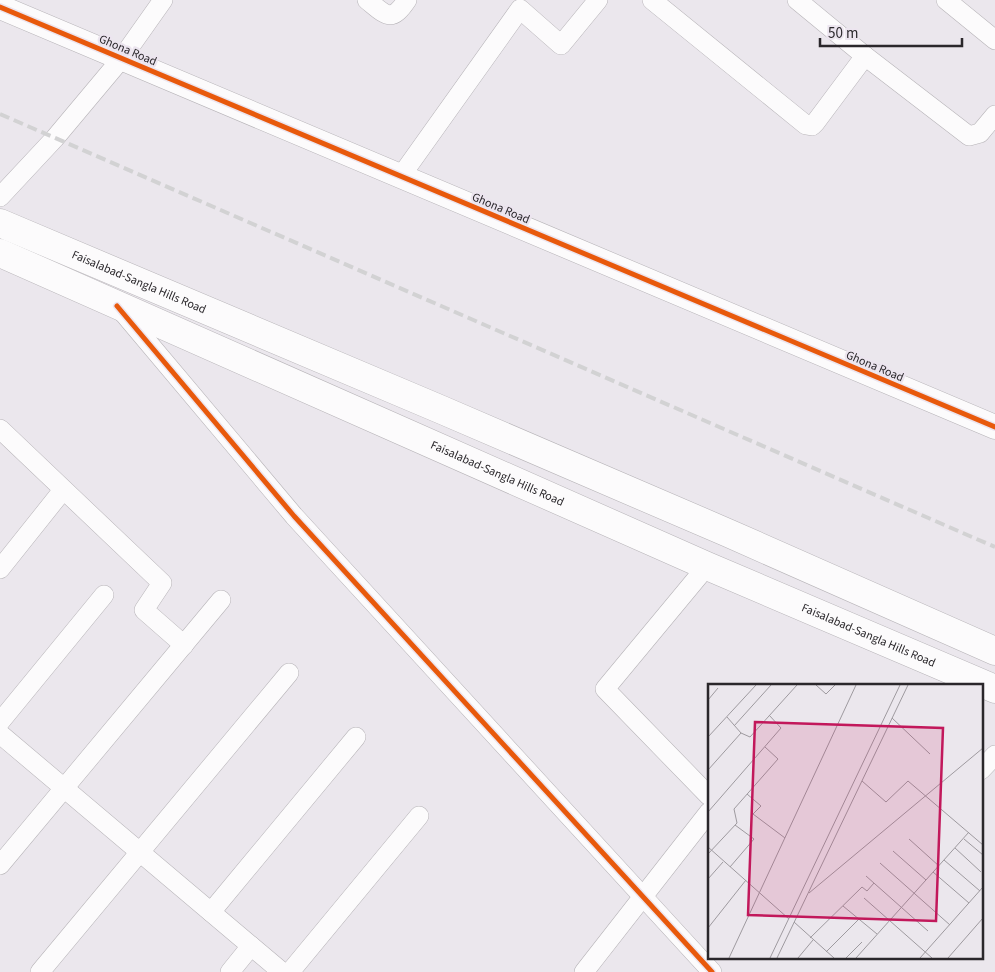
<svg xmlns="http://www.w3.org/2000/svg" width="995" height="972" font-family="'Source Sans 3',sans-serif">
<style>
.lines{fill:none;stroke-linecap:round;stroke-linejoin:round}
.minor-casing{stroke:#b6b3b7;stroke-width:20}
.tertiary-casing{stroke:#b6b3b7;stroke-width:25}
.primary-casing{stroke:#b6b3b7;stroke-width:29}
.minor{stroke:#fcfbfc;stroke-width:19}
.tertiary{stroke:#fcfbfc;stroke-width:24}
.primary{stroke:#fcfbfc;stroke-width:28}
.rail{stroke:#d2d2d3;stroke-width:4;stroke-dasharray:10 5;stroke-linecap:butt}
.cycleway-casing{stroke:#ece5ef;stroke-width:8}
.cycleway{stroke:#e8590c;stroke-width:5}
.labels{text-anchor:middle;stroke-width:4.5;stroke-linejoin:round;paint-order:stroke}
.street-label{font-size:12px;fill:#2a272b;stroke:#ece5ef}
.inset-road{fill:none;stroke:#9e9a9f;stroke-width:1}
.view{fill:#c2185b;fill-opacity:0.15;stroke:#c2185b;stroke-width:2.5}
.inset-edge{fill:none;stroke:#2a272b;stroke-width:2.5}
</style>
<rect width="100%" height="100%" fill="#ebe7ed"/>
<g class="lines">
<g class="minor-casing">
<g id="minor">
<path d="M367,0C386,15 391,24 407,0"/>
<path d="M652,0L806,125L812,126L815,123L865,56"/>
<path d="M797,0L865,56L969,136L980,133L995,115"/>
<path d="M946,0L995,40"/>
<path d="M401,176L520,9L561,45L598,0"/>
<path d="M0,197L55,138L122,58L163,0"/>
<path d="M120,309L294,516L712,972"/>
<path d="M0,429L162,583L144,610L184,645"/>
<path d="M707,566L605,689L709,796"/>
<path d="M0,569L63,490"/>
<path d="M0,722L104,595"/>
<path d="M0,734L282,972"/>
<path d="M981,770L995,755"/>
<path d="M0,865L221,600"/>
<path d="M211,912L356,737"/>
<path d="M40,972L289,673"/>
<path d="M230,972L251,946"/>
<path d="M290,972L419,816"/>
<path d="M584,972L709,812"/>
</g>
</g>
<g class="tertiary-casing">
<path id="tertiary" d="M0,7L995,427"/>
</g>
<g class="primary-casing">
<g id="primary">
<path id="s1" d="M0,223L442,410L728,533L995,651"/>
<path id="s2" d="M0,253L707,566L995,689"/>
</g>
</g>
<use href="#minor" class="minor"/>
<use href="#tertiary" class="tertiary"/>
<use href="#primary" class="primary"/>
<path class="rail" d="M0,114L995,547"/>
<g class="cycleway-casing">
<g id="cycleway">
<path d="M0,7L995,427"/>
<path d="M117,306L294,516L712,972"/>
</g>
</g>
<use href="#cycleway" class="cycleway"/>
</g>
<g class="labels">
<g class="street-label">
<text transform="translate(128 50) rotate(23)" y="4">Ghona Road</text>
<text transform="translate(501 208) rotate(23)" y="4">Ghona Road</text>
<text dy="4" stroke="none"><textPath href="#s1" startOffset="151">Faisalabad-Sangla Hills Road</textPath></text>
<text transform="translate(875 366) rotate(23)" y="4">Ghona Road</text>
<text dy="4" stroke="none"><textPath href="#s2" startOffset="544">Faisalabad-Sangla Hills Road</textPath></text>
<text dy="4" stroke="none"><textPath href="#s2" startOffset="949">Faisalabad-Sangla Hills Road</textPath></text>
</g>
</g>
<g transform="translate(708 684)">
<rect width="275" height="275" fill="#ebe7ed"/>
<path class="inset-road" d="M108,1L118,10L127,1M0,16L10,4M19,33L33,49L42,53L89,1M184,34L222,70M26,42L63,1M0,53L48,1M0,86L33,49M154,97L178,118L200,97L275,161M39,110L53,122L45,130L77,154M0,128L73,44L61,31M201,155L231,182M256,155L275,171M0,163L81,235M247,164L273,188M185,167L218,196M0,170L29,139L26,125L70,75L57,63M236,176L272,207M172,179L242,241M22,183L46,155L27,141M225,188L261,219M158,192L220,247M0,195L15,178M101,209L275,64M156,214L224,274M135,222L169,250M86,238L126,274M0,244L38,196M102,254L154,203L159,207L166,199M118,268L151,235M21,274L148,1M62,274L192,1M69,274L200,1M90,274L105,256M138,274L154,258M148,274L261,148M212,274L275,203M240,274L275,234"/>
<path class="view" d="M47,38L235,44L228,237L40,231Z"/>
<rect width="275" height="275" class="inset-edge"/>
</g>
<path d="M820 38v8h142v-8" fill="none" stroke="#2a272b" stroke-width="2.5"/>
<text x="828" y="38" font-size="15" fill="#2a272b" stroke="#ece5ef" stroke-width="4" paint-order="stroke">50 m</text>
</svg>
